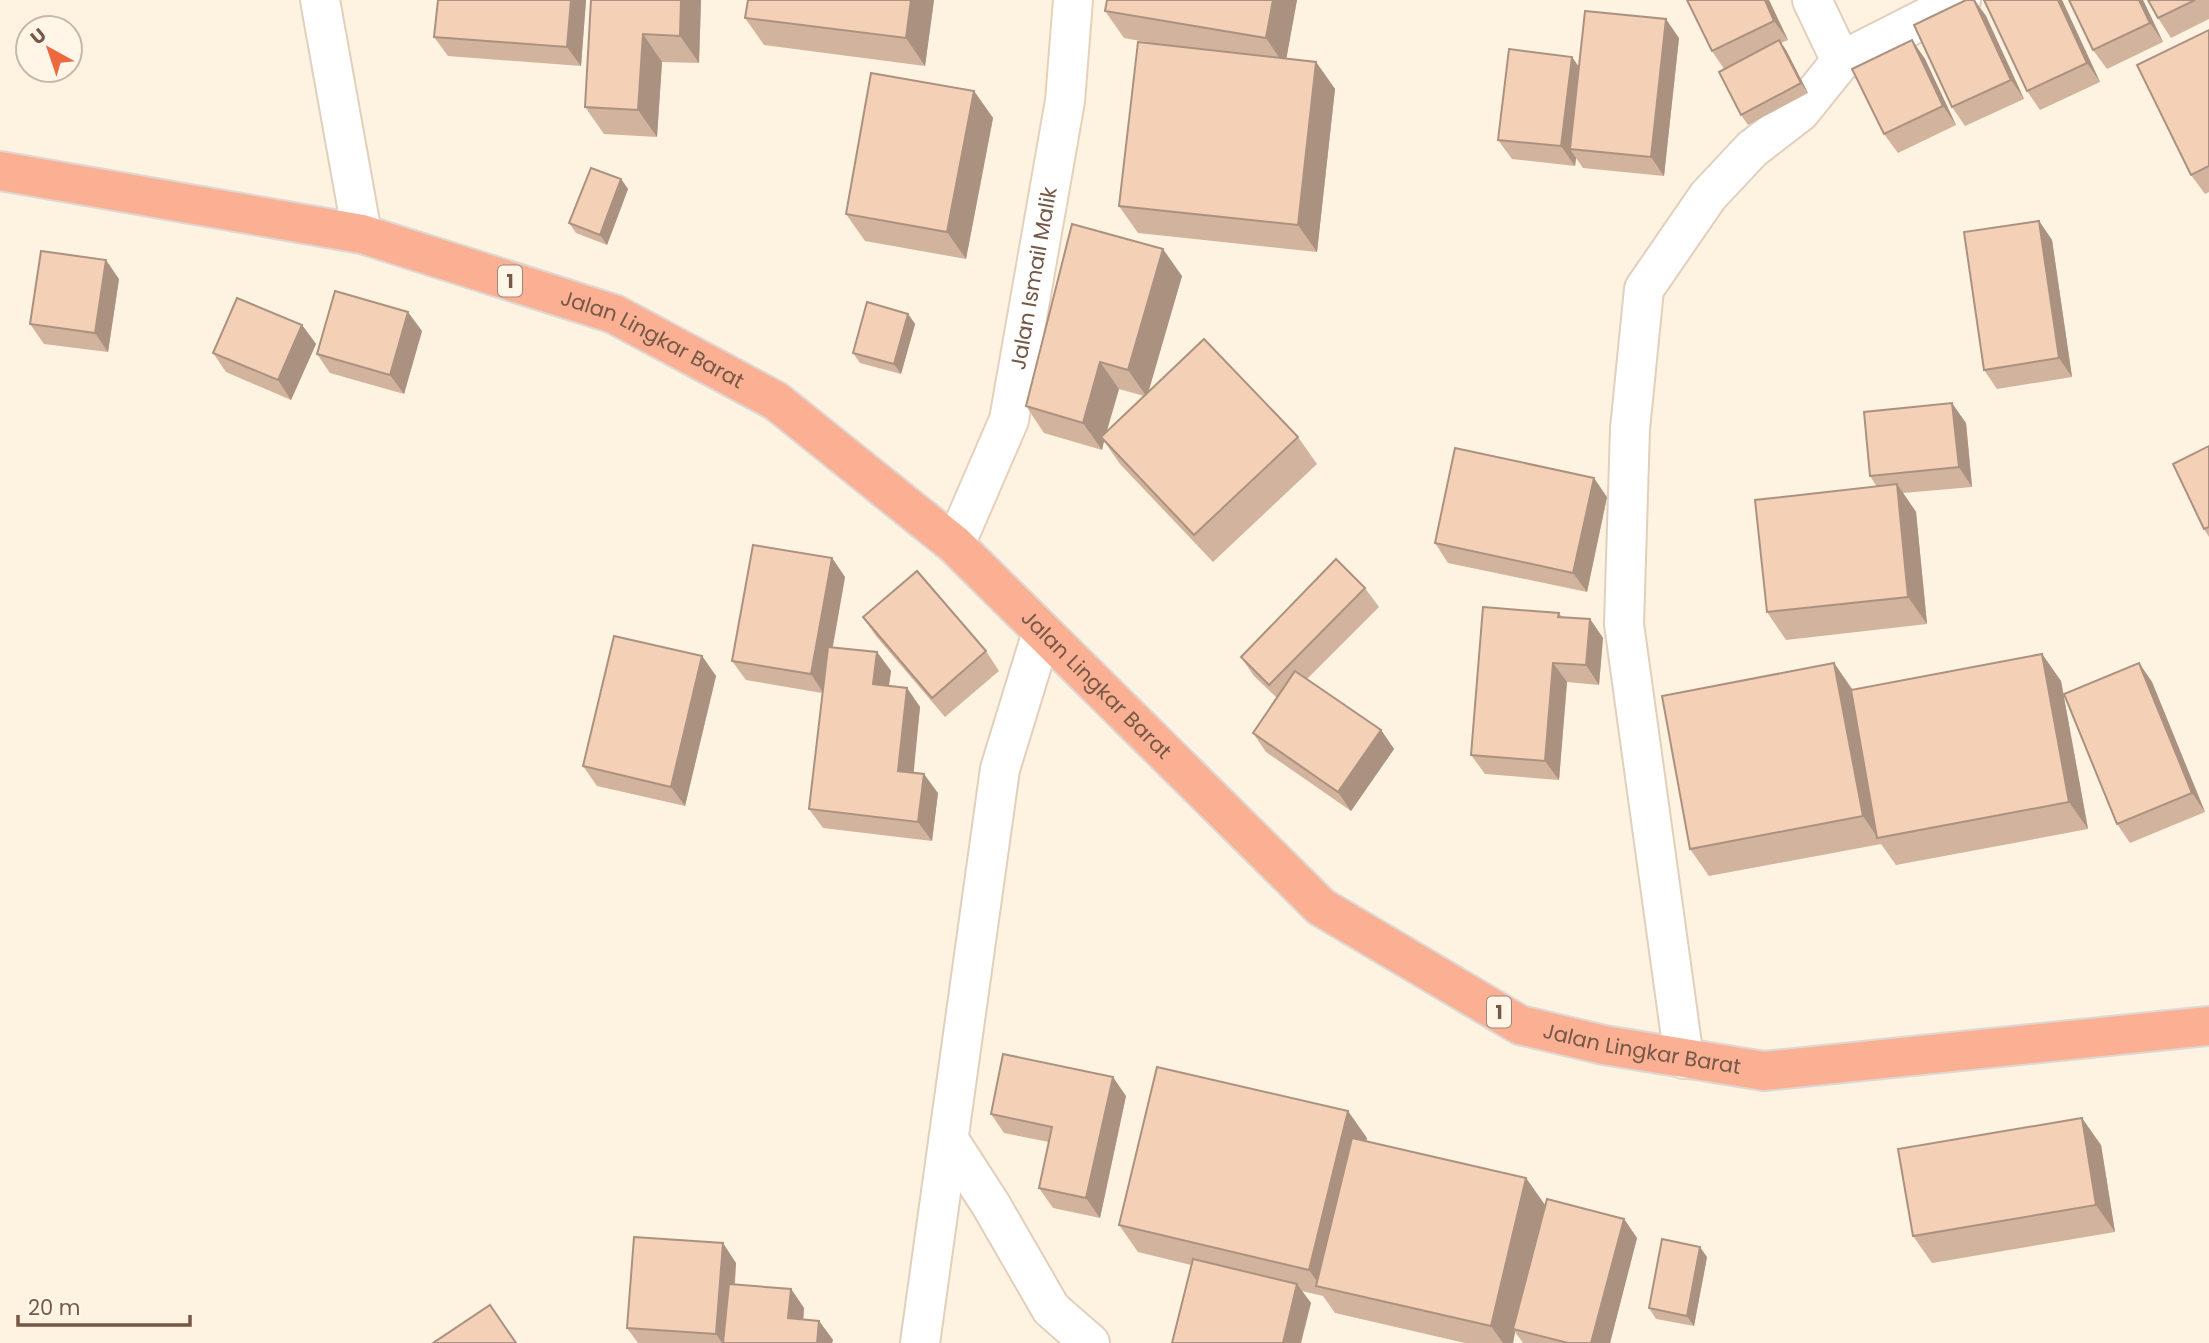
<svg xmlns="http://www.w3.org/2000/svg" width="2209" height="1343" font-family="Poppins,sans-serif">
<style>
.lines{fill:none;stroke-linecap:round;stroke-linejoin:round}
.street-casing{stroke:#e2cfbc;stroke-width:42}
.secondary-casing{stroke:#e7d0ba;stroke-width:42}
.highway-casing{stroke:#ded7d3;stroke-width:42}
.street{stroke:#fff;stroke-width:38}
.secondary{stroke:#fff;stroke-width:38}
.highway{stroke:#fbb094;stroke-width:38}
.wall{fill:#d2b39d;fill-rule:evenodd}
.shaded-wall{fill:#ab9280}
.building{fill:#f4d0b7;stroke:#ab9280;stroke-width:2}
.labels{text-anchor:middle;stroke-width:5;stroke-linejoin:round;paint-order:stroke}
.shield{fill:#fff6e8;stroke:#9e8777;stroke-width:2}
.shield-label{font-size:19px;font-weight:bold;fill:#755846}
.street-label{font-size:21px;fill:#755846;stroke:#fff6e8}
</style>
<rect width="100%" height="100%" fill="#fdf3e0"/>
<g class="lines">
<g class="street-casing">
<g id="street">
<path d="M320,0L362,234"/>
<path d="M1812,0L1841,61L1961,0"/>
<path d="M1684,1059L1624,624L1630,429L1644,289L1708,196L1752,149L1800,112L1841,61"/>
<path d="M949,1140L991,1205L1051,1309L1090,1343"/>
<path d="M920,1343L1000,769L1042,632"/>
</g>
</g>
<g class="secondary-casing">
<g id="secondary">
<path id="s1" d="M955,545L1009,420L1065,101L1073,0"/>
</g>
</g>
<g class="highway-casing">
<g id="highway">
<path id="s2" d="M0,171L362,234L614,314L776,401L955,545L1321,907L1520,1025L1604,1045L1764,1071L2209,1026"/>
</g>
</g>
<use href="#street" class="street"/>
<use href="#secondary" class="secondary"/>
<use href="#highway" class="highway"/>
</g>
<g class="wall">
<path d="M438,0H586L581,66L448,56L434,37Z"/>
<path d="M591,0H701L699,63L662,62L657,137L604,134L585,107Z"/>
<path d="M934,0L925,66L764,45L745,18Z"/>
<path d="M1107,0H1297L1286,59L1316,62L1335,89L1317,252L1138,233L1119,206L1167,46L1124,38L1105,11Z"/>
<path d="M1687,0H1769L1788,40L1781,43L1786,50L1808,93L1748,125L1741,115L1724,69L1712,51Z"/>
<path d="M1966,0H1975L1986,16L2024,99L1965,126L1952,107Z"/>
<path d="M2062,0L2100,82L2040,110L2027,91Z"/>
<path d="M2069,0H2143L2163,42L2107,69L2093,50Z"/>
<path d="M2148,0H2209V19L2171,38L2158,18Z"/>
<path d="M2209,30V192L2205,194L2191,175Z"/>
<path d="M1679,38L1664,176L1583,168L1576,158L1575,166L1512,159L1498,140L1572,57L1579,67Z"/>
<path d="M1912,40L1925,59L1956,125L1898,153L1884,134Z"/>
<path d="M974,91L993,118L966,259L865,241L846,214Z"/>
<path d="M621,179L628,189L607,245L576,233L569,223Z"/>
<path d="M2039,221L2052,240L2072,377L1997,389L1984,370Z"/>
<path d="M1182,276L1148,392L1298,437L1317,464L1213,562L1120,464L1104,441L1102,450L1044,433L1026,406ZM1119,389L1144,396L1107,431Z"/>
<path d="M119,279L108,352L44,344L30,324Z"/>
<path d="M908,314L915,324L901,374L860,363L853,353Z"/>
<path d="M302,325L316,344L291,400L226,372L213,353Z"/>
<path d="M422,331L404,394L330,373L317,354Z"/>
<path d="M1966,423L1972,487L1903,493L1916,512L1927,624L1786,640L1767,612L1877,487L1870,476Z"/>
<path d="M2209,446V537L2204,529Z"/>
<path d="M1607,497L1587,592L1448,563L1435,543Z"/>
<path d="M832,558L845,577L833,647L877,652L891,671L889,686L907,688L920,707L913,772L938,793L932,841L823,828L809,809L822,693L746,680L732,661Z"/>
<path d="M1365,588L1379,607L1307,679L1381,730L1394,749L1351,811L1266,752L1253,733L1277,698L1254,676L1241,657Z"/>
<path d="M1559,613L1562,617L1590,619L1603,638L1599,685L1567,682L1559,780L1485,774L1471,755Z"/>
<path d="M863,617L986,651L999,671L945,717L876,636Z"/>
<path d="M2042,654L2061,681L2088,829L1896,865L1881,844L1709,876L1690,849L1834,663L1853,690Z"/>
<path d="M702,656L716,676L685,806L597,786L583,766Z"/>
<path d="M2139,663L2152,682L2205,812L2130,843L2117,824Z"/>
<path d="M1126,1096L1100,1218L1053,1208L1039,1188L1049,1142L1004,1133L991,1114Z"/>
<path d="M1367,1138L1366,1141L1526,1178L1545,1205L1540,1227L1624,1219L1637,1238L1610,1343H1523L1515,1332L1513,1343H1465L1335,1313L1323,1296L1302,1291L1311,1303L1191,1265L1138,1252L1119,1225Z"/>
<path d="M2101,1145L2115,1232L1932,1263L1913,1236Z"/>
<path d="M1707,1257L1694,1326L1656,1319L1649,1308Z"/>
<path d="M736,1263L735,1285L791,1289L804,1308L803,1320L819,1321L833,1340L832,1343H638L627,1328Z"/>
</g>
<g class="shaded-wall">
<path d="M571,0H586L581,66L567,47Z"/>
<path d="M681,0H701L699,63L680,36Z"/>
<path d="M911,0H934L925,66L906,38Z"/>
<path d="M1273,0H1297L1285,66L1266,38Z"/>
<path d="M1765,0H1769L1788,40L1774,21Z"/>
<path d="M1974,0L1986,16L2024,99L2011,80Z"/>
<path d="M2058,0H2062L2100,82L2087,63Z"/>
<path d="M2139,0H2143L2163,42L2150,23Z"/>
<path d="M1666,19L1679,38L1664,176L1651,157Z"/>
<path d="M643,34L662,62L657,137L638,110Z"/>
<path d="M1779,40L1786,50L1808,93L1801,83Z"/>
<path d="M1912,40L1925,59L1956,125L1943,106Z"/>
<path d="M1572,57L1585,76L1570,149L1576,158L1575,166L1561,146Z"/>
<path d="M1316,62L1335,89L1317,252L1298,225Z"/>
<path d="M974,91L993,118L966,259L947,232Z"/>
<path d="M621,179L628,189L607,245L600,235Z"/>
<path d="M2039,221L2052,240L2072,377L2059,358Z"/>
<path d="M1163,249L1182,276L1147,397L1128,370Z"/>
<path d="M106,260L119,279L108,352L95,333Z"/>
<path d="M408,312L422,331L404,394L390,375Z"/>
<path d="M908,314L915,324L901,374L894,364Z"/>
<path d="M302,325L316,344L291,400L278,380Z"/>
<path d="M1100,362L1119,389L1104,440L1101,437L1104,441L1102,450L1083,423Z"/>
<path d="M1952,403L1966,423L1972,487L1959,467Z"/>
<path d="M1594,478L1607,497L1587,592L1573,573Z"/>
<path d="M1897,484L1916,512L1927,624L1908,597Z"/>
<path d="M832,558L845,577L824,694L811,674Z"/>
<path d="M1590,619L1603,638L1599,685L1586,665Z"/>
<path d="M877,652L891,671L886,704L873,684Z"/>
<path d="M2042,654L2061,681L2088,829L2069,802Z"/>
<path d="M702,656L716,676L685,806L671,787Z"/>
<path d="M1553,663L1567,682L1559,780L1545,761Z"/>
<path d="M1834,663L1853,691L1878,838L1863,816Z"/>
<path d="M2139,663L2152,682L2205,812L2192,793Z"/>
<path d="M907,688L920,707L912,790L898,771Z"/>
<path d="M1381,730L1394,749L1351,811L1338,792Z"/>
<path d="M924,774L938,793L932,841L918,822Z"/>
<path d="M1113,1077L1126,1096L1100,1218L1086,1198Z"/>
<path d="M1348,1111L1367,1138L1330,1289L1321,1287L1309,1270Z"/>
<path d="M2082,1118L2101,1145L2115,1232L2096,1205Z"/>
<path d="M1526,1178L1545,1205L1516,1329H1513L1515,1332L1513,1343H1503L1491,1326Z"/>
<path d="M1624,1219L1637,1238L1610,1343H1591Z"/>
<path d="M723,1243L736,1263L730,1343H722L716,1334Z"/>
<path d="M1700,1247L1707,1257L1694,1326L1687,1316Z"/>
<path d="M1297,1284L1311,1303L1301,1343H1283Z"/>
<path d="M791,1289L804,1308L802,1338L788,1318Z"/>
<path d="M819,1321L833,1340L832,1343H817Z"/>
</g>
<g class="building">
<path d="M438,0H571L567,47L434,37Z"/>
<path d="M591,0H681L680,36L643,34L638,110L585,107Z"/>
<path d="M748,0H911L906,38L745,18Z"/>
<path d="M1107,0H1273L1266,38L1105,11Z"/>
<path d="M1687,0H1765L1774,21L1712,51Z"/>
<path d="M1966,0H1974L2011,80L1952,107L1914,25Z"/>
<path d="M1984,0H2058L2087,63L2027,91Z"/>
<path d="M2069,0H2139L2150,23L2093,50Z"/>
<path d="M2148,0H2195L2158,18Z"/>
<path d="M1585,11L1666,19L1651,157L1570,149Z"/>
<path d="M2209,30V166L2191,175L2137,65Z"/>
<path d="M1779,40L1801,83L1741,115L1719,72Z"/>
<path d="M1912,40L1943,106L1884,134L1852,69Z"/>
<path d="M1138,42L1316,62L1298,225L1119,206Z"/>
<path d="M1509,49L1572,57L1561,146L1498,140Z"/>
<path d="M871,73L974,91L947,232L846,214Z"/>
<path d="M591,168L621,179L600,235L569,223Z"/>
<path d="M2039,221L2059,358L1984,370L1964,232Z"/>
<path d="M1072,224L1163,249L1128,370L1100,362L1083,423L1026,406Z"/>
<path d="M41,251L106,260L95,333L30,324Z"/>
<path d="M335,291L408,312L390,375L317,354Z"/>
<path d="M237,298L302,325L278,380L213,353Z"/>
<path d="M867,302L908,314L894,364L853,353Z"/>
<path d="M1204,339L1298,437L1194,535L1101,437Z"/>
<path d="M1952,403L1959,467L1870,476L1864,412Z"/>
<path d="M2209,446V527L2204,529L2173,464Z"/>
<path d="M1455,448L1594,478L1573,573L1435,543Z"/>
<path d="M1897,484L1908,597L1767,612L1755,500Z"/>
<path d="M753,545L832,558L811,674L732,661Z"/>
<path d="M1336,559L1365,588L1269,685L1241,657Z"/>
<path d="M917,571L986,651L932,698L863,617Z"/>
<path d="M1483,607L1559,613L1558,617L1590,619L1586,665L1553,663L1545,761L1471,755Z"/>
<path d="M614,636L702,656L671,787L583,766Z"/>
<path d="M828,647L877,652L873,684L907,688L898,771L924,774L918,822L809,809Z"/>
<path d="M2042,654L2069,802L1877,838L1851,690Z"/>
<path d="M1834,663L1863,816L1690,849L1662,696Z"/>
<path d="M2139,663L2192,793L2117,824L2064,694Z"/>
<path d="M1295,671L1381,730L1338,792L1253,733Z"/>
<path d="M1003,1054L1113,1077L1086,1198L1039,1188L1052,1127L991,1114Z"/>
<path d="M1157,1067L1348,1111L1309,1270L1119,1225Z"/>
<path d="M2082,1118L2096,1205L1913,1236L1898,1149Z"/>
<path d="M1352,1138L1526,1178L1491,1326L1316,1286Z"/>
<path d="M1547,1199L1624,1219L1591,1343H1568L1513,1329Z"/>
<path d="M634,1237L723,1243L716,1334L627,1328Z"/>
<path d="M1662,1239L1700,1247L1687,1316L1649,1308Z"/>
<path d="M1193,1259L1297,1284L1283,1343H1172Z"/>
<path d="M729,1284L791,1289L788,1318L819,1321L817,1343H723Z"/>
<path d="M490,1305L516,1343H433Z"/>
</g>
<g class="labels">
<g class="shield">
<rect x="498" y="265.5" width="24" height="31" rx="5"/>
<rect x="1487" y="996.5" width="24" height="31" rx="5"/>
</g>
<g class="shield-label">
<text x="510" y="288">1</text>
<text x="1499" y="1019">1</text>
</g>
<g class="street-label">
<text dy="7" stroke="none"><textPath href="#s1" startOffset="280">Jalan Ismail Malik</textPath></text>
<text dy="7" stroke="none"><textPath href="#s2" startOffset="677">Jalan Lingkar Barat</textPath></text>
<text dy="7" stroke="none"><textPath href="#s2" startOffset="1244">Jalan Lingkar Barat</textPath></text>
<text dy="7" stroke="none"><textPath href="#s2" startOffset="1916">Jalan Lingkar Barat</textPath></text>
</g>
</g>
<g transform="translate(49 49) rotate(320)"><circle r="33" fill="#fff6e8" stroke="#c8b7a7" stroke-width="2"/>
<path d="M0-5L12 26L0 18L-12 26Z" fill="#ee693f"/>
<text y="-10" font-size="19" font-weight="bold" text-anchor="middle" fill="#755846">U</text>
</g>
<path d="M18 1315v10h172v-10" fill="none" stroke="#755846" stroke-width="3.5"/>
<text x="28" y="1315" font-size="21" fill="#755846" stroke="#fff6e8" stroke-width="5" paint-order="stroke">20 m</text>
</svg>
